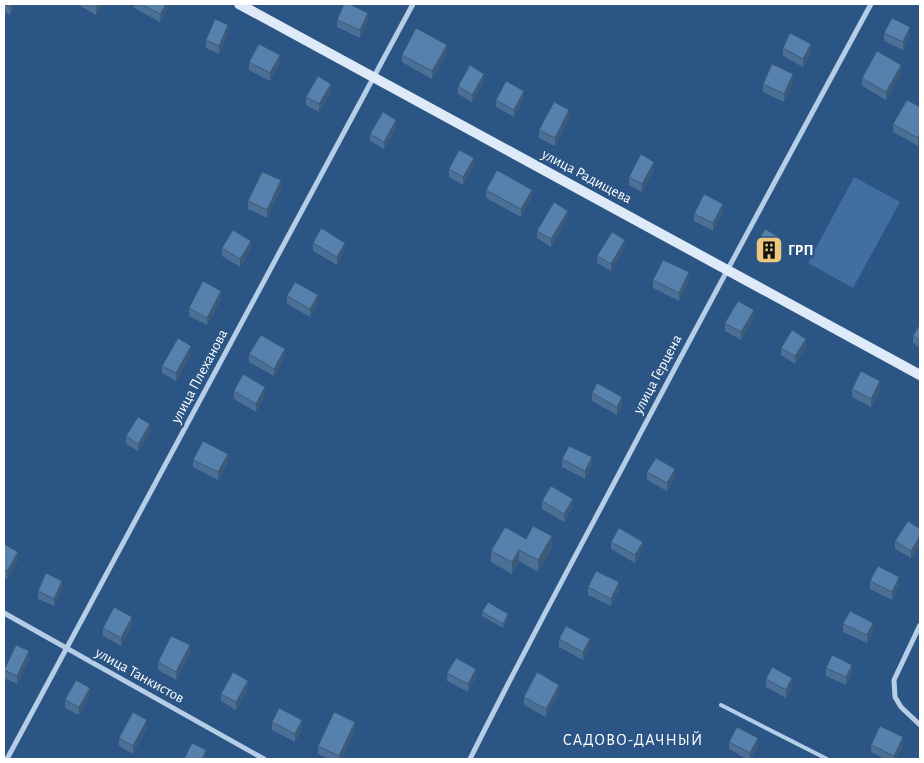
<svg xmlns="http://www.w3.org/2000/svg" width="924" height="763" font-family="'Alegreya Sans',sans-serif">
<style>
.pitch{fill:#406fa0}
.lines{fill:none;stroke-linecap:round;stroke-linejoin:round}
.lane{stroke:#b5cde7;stroke-width:4}
.street{stroke:#b5cde7;stroke-width:5}
.secondary{stroke:#deeaf7;stroke-width:10}
.wall{fill:#4b6f95}
.shaded-wall{fill:#3d5a79}
.building{fill:#5781ad;stroke:#3d5a79}
.labels{text-anchor:middle;stroke-width:5;stroke-linejoin:round;paint-order:stroke}
.street-label{font-size:15px;fill:#fff;stroke:#2b5584}
.poi-label{font-size:15px;font-weight:bold;fill:#fff;stroke:#2b5584;text-anchor:start}
.neighbourhood-label{font-size:16px;letter-spacing:1px;fill:#fff;stroke:#2b5584}
</style>
<rect width="100%" height="100%" fill="#2b5584"/>
<path class="pitch" d="M854,177L900,202L853,288L808,263Z"/>
<g class="lines">
<path class="lane" d="M721,705L827,759"/>
<g class="street">
<path d="M4,613L264,759"/>
<path d="M920,625L894,680L895,697L901,707L920,725"/>
<path d="M7,759L413,4"/>
<path d="M470,759C518,662 570,566 621,470C703,314 787,159 871,4"/>
</g>
<path class="secondary" d="M239,4L920,375"/>
</g>
<g class="wall">
<path d="M4,4H16L10,15L4,11Z"/>
<path d="M77,4H103L96,15Z"/>
<path d="M134,4H170L160,22L134,8Z"/>
<path d="M337,20H368L360,38L337,27Z"/>
<path d="M228,33L219,54L206,48V40Z"/>
<path d="M884,33L910,35L903,50L884,41Z"/>
<path d="M783,48L811,52L803,67L783,56Z"/>
<path d="M447,53L432,79L402,62V55Z"/>
<path d="M249,62L280,63L270,81L249,70Z"/>
<path d="M901,73L886,100L862,86V78Z"/>
<path d="M484,81L472,102L458,94V86Z"/>
<path d="M793,82L784,102L763,92V84Z"/>
<path d="M331,91L319,112L306,105V97Z"/>
<path d="M524,99L514,117L496,107V100Z"/>
<path d="M920,107V142L918,146L893,132V124Z"/>
<path d="M569,118L555,146L539,138V130Z"/>
<path d="M396,128L384,149L370,141V134Z"/>
<path d="M474,166L463,185L449,177V169Z"/>
<path d="M654,169L642,192L629,185V177Z"/>
<path d="M281,188L267,218L248,209V201Z"/>
<path d="M486,190L532,197L521,217L486,198Z"/>
<path d="M723,212L713,231L694,221V214Z"/>
<path d="M568,218L551,247L537,238V231Z"/>
<path d="M313,243L345,250L337,265L313,251Z"/>
<path d="M756,245L782,247L773,263L756,253Z"/>
<path d="M222,248H251L240,267L222,256Z"/>
<path d="M625,248L611,271L597,263V256Z"/>
<path d="M653,280H689L679,301L653,288Z"/>
<path d="M287,296L318,302L310,317L287,304Z"/>
<path d="M221,299L207,325L189,316V308Z"/>
<path d="M754,318L741,340L725,331V323Z"/>
<path d="M920,324V348L913,343V336Z"/>
<path d="M806,347L795,364L781,355V348Z"/>
<path d="M191,354L176,381L162,373V366Z"/>
<path d="M249,354L285,357L274,376L249,362Z"/>
<path d="M852,389H880L871,407L852,397Z"/>
<path d="M234,391L265,395L256,412L234,399Z"/>
<path d="M592,393L622,404L617,415L592,401Z"/>
<path d="M150,432L138,451L126,444V436Z"/>
<path d="M562,459L592,465L585,479L562,467Z"/>
<path d="M193,460L228,462L218,480L193,467Z"/>
<path d="M647,472L675,477L667,491L647,480Z"/>
<path d="M542,501L573,507L564,522L542,509Z"/>
<path d="M920,529V543L911,558L895,549V541Z"/>
<path d="M526,539L552,548L538,572L519,561L512,574L491,562V551Z"/>
<path d="M611,542L643,549L635,563L611,549Z"/>
<path d="M4,544L18,560L7,579L4,577Z"/>
<path d="M870,581L899,585L892,600L870,589Z"/>
<path d="M588,587L619,590L611,606L588,595Z"/>
<path d="M62,589L54,606L38,599V591Z"/>
<path d="M482,612L508,618L503,628L482,616Z"/>
<path d="M843,624L873,630L867,643L843,632Z"/>
<path d="M132,625L121,646L103,636V628Z"/>
<path d="M559,639L590,647L583,660L559,647Z"/>
<path d="M190,653L176,680L158,670V662Z"/>
<path d="M29,659L17,684L4,678V670Z"/>
<path d="M826,668L852,672L846,685L826,676Z"/>
<path d="M447,673L476,677L468,692L447,681Z"/>
<path d="M766,679L792,686L786,698L766,687Z"/>
<path d="M248,689L236,710L221,701V694Z"/>
<path d="M559,692L546,717L524,705V697Z"/>
<path d="M90,696L79,715L65,708V700Z"/>
<path d="M272,722L302,728L295,742L272,730Z"/>
<path d="M147,727L133,754L119,746V738Z"/>
<path d="M355,730L341,759H329L318,754V746Z"/>
<path d="M729,742L758,746L751,759H746L729,749Z"/>
<path d="M871,745H903L896,759H885L871,752Z"/>
</g>
<g class="shaded-wall">
<path d="M12,4H16L10,15V7Z"/>
<path d="M99,4H103L96,15V7Z"/>
<path d="M166,4H170L160,22V14Z"/>
<path d="M368,13V20L360,38V30Z"/>
<path d="M228,25V33L219,54V46Z"/>
<path d="M910,27V35L903,50V42Z"/>
<path d="M811,44V52L803,67V59Z"/>
<path d="M447,45V53L432,79V71Z"/>
<path d="M280,55V63L270,81V73Z"/>
<path d="M901,65V73L886,100V92Z"/>
<path d="M484,74V81L472,102V95Z"/>
<path d="M793,74V82L784,102V94Z"/>
<path d="M331,84V91L319,112V104Z"/>
<path d="M524,91V99L514,117V110Z"/>
<path d="M569,110V118L555,146V138Z"/>
<path d="M396,120V128L384,149V142Z"/>
<path d="M920,134V142L918,146V138Z"/>
<path d="M474,158V166L463,185V177Z"/>
<path d="M654,162V169L642,192V184Z"/>
<path d="M281,180V188L267,218V210Z"/>
<path d="M532,190V197L521,217V209Z"/>
<path d="M723,204V212L713,231V223Z"/>
<path d="M568,211V218L551,247V239Z"/>
<path d="M782,239V247L773,263V255Z"/>
<path d="M625,240V248L611,271V264Z"/>
<path d="M251,241V248L240,267V259Z"/>
<path d="M345,243V250L337,265V257Z"/>
<path d="M689,272V280L679,301V293Z"/>
<path d="M221,291V299L207,325V318Z"/>
<path d="M318,295V302L310,317V309Z"/>
<path d="M754,310V318L741,340V332Z"/>
<path d="M806,339V347L795,364V356Z"/>
<path d="M191,346V354L176,381V373Z"/>
<path d="M285,349V357L274,376V369Z"/>
<path d="M880,381V389L871,407V399Z"/>
<path d="M265,387V395L256,412V404Z"/>
<path d="M622,397V404L617,415V407Z"/>
<path d="M150,424V432L138,451V444Z"/>
<path d="M228,454V462L218,480V472Z"/>
<path d="M592,457V465L585,479V471Z"/>
<path d="M675,469V477L667,491V483Z"/>
<path d="M573,499V507L564,522V514Z"/>
<path d="M552,536V548L538,572V560Z"/>
<path d="M920,536V543L911,558V551Z"/>
<path d="M643,542V549L635,563V555Z"/>
<path d="M519,550V561L512,574V562Z"/>
<path d="M18,552V560L7,579V571Z"/>
<path d="M899,577V585L892,600V592Z"/>
<path d="M62,581V589L54,606V599Z"/>
<path d="M619,582V590L611,606V599Z"/>
<path d="M508,614V618L503,628V624Z"/>
<path d="M132,617V625L121,646V638Z"/>
<path d="M873,623V630L867,643V635Z"/>
<path d="M590,639V647L583,660V652Z"/>
<path d="M190,645V653L176,680V672Z"/>
<path d="M29,651V659L17,684V676Z"/>
<path d="M852,665V672L846,685V677Z"/>
<path d="M476,669V677L468,692V684Z"/>
<path d="M792,678V686L786,698V690Z"/>
<path d="M248,681V689L236,710V702Z"/>
<path d="M559,685V692L546,717V709Z"/>
<path d="M90,688V696L79,715V707Z"/>
<path d="M147,720V727L133,754V746Z"/>
<path d="M302,720V728L295,742V734Z"/>
<path d="M355,722V730L341,759H339V756Z"/>
<path d="M903,737V745L896,759H894V756Z"/>
<path d="M758,738V746L751,759H750V753Z"/>
<path d="M206,750V759H202Z"/>
</g>
<g class="building">
<path d="M4,4H12L10,7Z"/>
<path d="M90,4H99L96,7Z"/>
<path d="M141,4H166L160,14Z"/>
<path d="M344,4H349L368,13L360,30L337,20Z"/>
<path d="M892,18L910,27L903,42L884,33Z"/>
<path d="M215,19L228,25L219,46L206,40Z"/>
<path d="M416,28L447,45L432,71L402,55Z"/>
<path d="M790,33L811,44L803,59L783,48Z"/>
<path d="M259,44L280,55L270,73L249,62Z"/>
<path d="M877,51L901,65L886,92L862,78Z"/>
<path d="M772,64L793,74L784,94L763,84Z"/>
<path d="M470,65L484,74L472,95L458,86Z"/>
<path d="M318,76L331,84L319,104L306,97Z"/>
<path d="M506,81L524,91L514,110L496,100Z"/>
<path d="M907,100L920,107V134L918,138L893,124Z"/>
<path d="M554,102L569,110L555,138L539,130Z"/>
<path d="M383,112L396,120L384,142L370,134Z"/>
<path d="M459,150L474,158L463,177L449,169Z"/>
<path d="M641,154L654,162L642,184L629,177Z"/>
<path d="M497,170L532,190L521,209L486,190Z"/>
<path d="M262,172L281,180L267,210L248,201Z"/>
<path d="M704,194L723,204L713,223L694,214Z"/>
<path d="M554,202L568,211L551,239L537,231Z"/>
<path d="M321,228L345,243L337,257L313,243Z"/>
<path d="M765,229L782,239L773,255L756,245Z"/>
<path d="M233,230L251,241L240,259L222,248Z"/>
<path d="M612,232L625,240L611,264L597,256Z"/>
<path d="M663,260L689,272L679,293L653,280Z"/>
<path d="M203,281L221,291L207,318L189,308Z"/>
<path d="M295,282L318,295L310,309L287,296Z"/>
<path d="M738,301L754,310L741,332L725,323Z"/>
<path d="M920,324V340L913,336Z"/>
<path d="M792,330L806,339L795,356L781,348Z"/>
<path d="M261,335L285,349L274,369L249,354Z"/>
<path d="M178,338L191,346L176,373L162,366Z"/>
<path d="M861,371L880,381L871,399L852,389Z"/>
<path d="M243,374L265,387L256,404L234,391Z"/>
<path d="M597,383L622,397L617,407L592,393Z"/>
<path d="M138,417L150,424L138,444L126,436Z"/>
<path d="M203,441L228,454L218,472L193,460Z"/>
<path d="M569,446L592,457L585,471L562,459Z"/>
<path d="M656,458L675,469L667,483L647,472Z"/>
<path d="M551,486L573,499L564,514L542,501Z"/>
<path d="M908,521L920,529V536L911,551L895,541Z"/>
<path d="M533,526L552,536L538,560L519,550L512,562L491,551L505,527L526,539Z"/>
<path d="M619,528L643,542L635,555L611,542Z"/>
<path d="M4,544L18,552L7,571L4,569Z"/>
<path d="M878,566L899,577L892,592L870,581Z"/>
<path d="M596,571L619,582L611,599L588,587Z"/>
<path d="M46,573L62,581L54,599L38,591Z"/>
<path d="M488,602L508,614L503,624L482,612Z"/>
<path d="M114,607L132,617L121,638L103,628Z"/>
<path d="M850,611L873,623L867,635L843,624Z"/>
<path d="M566,626L590,639L583,652L559,639Z"/>
<path d="M171,636L190,645L176,672L158,662Z"/>
<path d="M16,645L29,651L17,676L4,670Z"/>
<path d="M832,655L852,665L846,677L826,668Z"/>
<path d="M456,658L476,669L468,684L447,673Z"/>
<path d="M772,667L792,678L786,690L766,679Z"/>
<path d="M233,672L248,681L236,702L221,694Z"/>
<path d="M537,672L559,685L546,709L524,697Z"/>
<path d="M76,680L90,688L79,707L65,700Z"/>
<path d="M279,708L302,720L295,734L272,722Z"/>
<path d="M133,712L147,720L133,746L119,738Z"/>
<path d="M334,712L355,722L339,756L318,746Z"/>
<path d="M880,726L903,737L894,756L871,745Z"/>
<path d="M737,727L758,738L750,753L729,742Z"/>
<path d="M192,743L206,750L202,759H184Z"/>
</g>
<defs>
<g id="building-square" transform="scale(1.4375)"><rect x="-9" y="-9" width="18" height="18" rx="4" fill="#edc87d" stroke="#2b5584"/><path d="M-4-6H4V6H1V3H-1V6H-4ZM-2.5-4.3h1.7v1.8h-1.7ZM.8-4.3h1.7v1.8H.8ZM-2.5-1h1.7V.8h-1.7ZM.8-1h1.7V.8H.8Z" fill="#111"/></g>
</defs>
<g fill-rule="evenodd">
<use href="#building-square" x="769" y="250"/>
</g>
<g class="labels">
<g class="street-label">
<text transform="translate(587 176) rotate(28)" y="5">улица Радищева</text>
<text transform="translate(657 374) rotate(-62)" y="5">улица Герцена</text>
<text transform="translate(199 376) rotate(-62)" y="5">улица Плеханова</text>
<text transform="translate(140 675) rotate(29)" y="5">улица Танкистов</text>
</g>
<g class="poi-label">
<text x="788" y="255">ГРП</text>
</g>
<g class="neighbourhood-label">
<text x="633" y="745">САДОВО-ДАЧНЫЙ</text>
</g>
</g>
<rect width="924" height="763" fill="none" stroke="#ffffff" stroke-width="10"/>
</svg>
